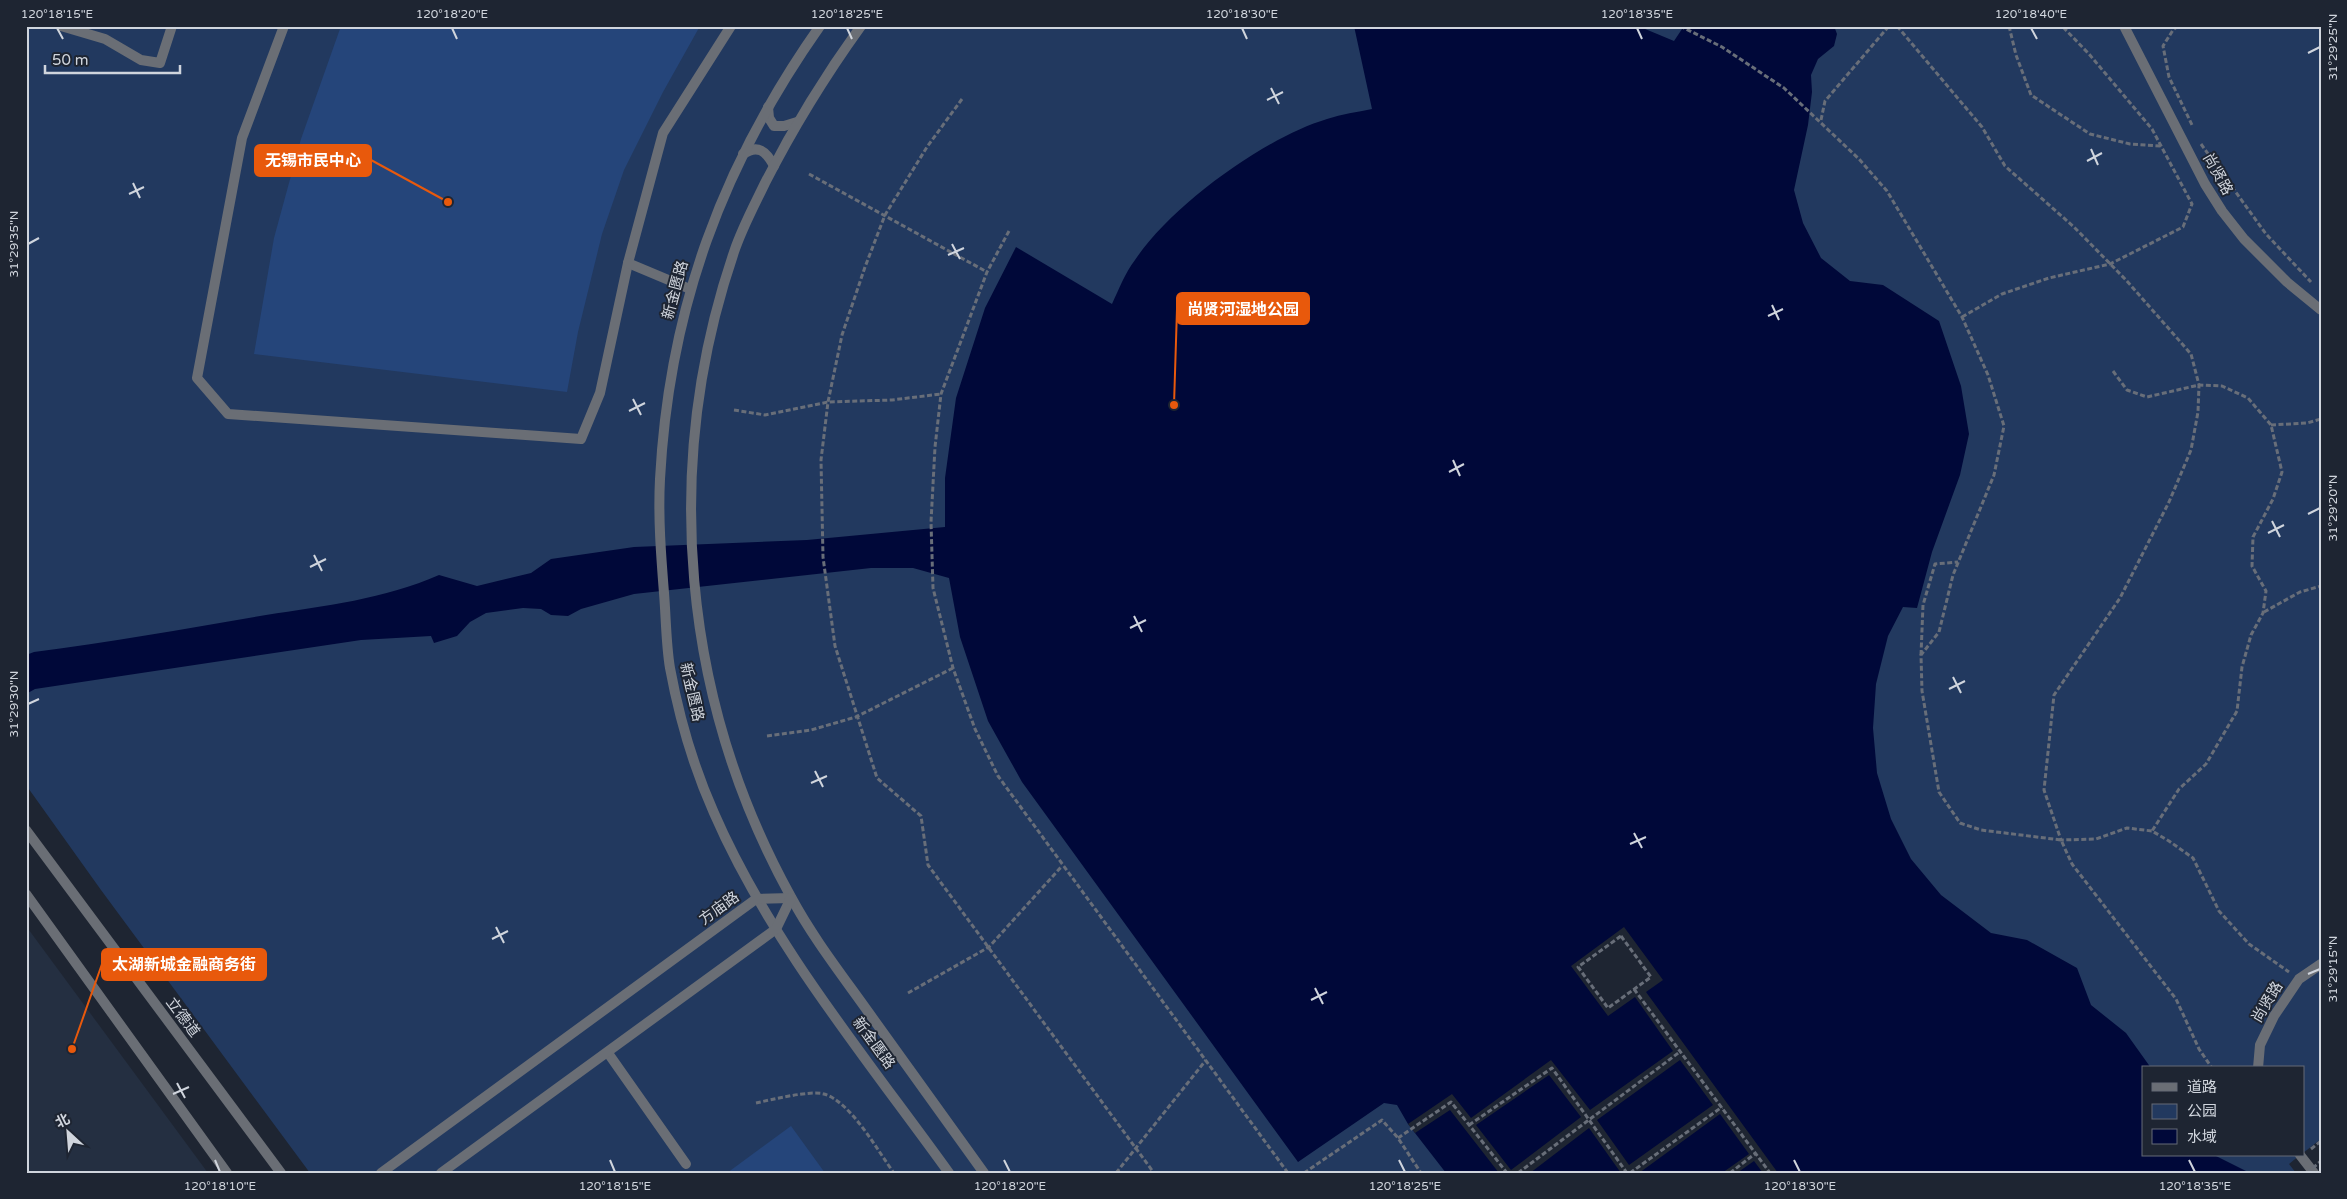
<svg xmlns="http://www.w3.org/2000/svg" width="2347" height="1199" font-family="'Varela Round','Noto Sans SC',sans-serif">
<style>
.built{fill:#242f41}
.green{fill:#22395f}
.water{fill:#000839}
.pier{fill:#1e2532;fill-rule:evenodd}
.building{fill:#25457a}
.lines{fill:none;stroke-linecap:round;stroke-linejoin:round}
.path{stroke:#686e79;stroke-width:3;stroke-dasharray:5 2.5;stroke-linecap:butt}
.service{stroke:#6a6e75;stroke-width:10}
.tertiary{stroke:#6a6e75;stroke-width:10}
.path-bridge{stroke:#686e79;stroke-width:3;stroke-dasharray:5 2.5;stroke-linecap:butt}
.ticks{fill:none;stroke:#d0d5dd;stroke-width:2}
.labels{text-anchor:middle;stroke-width:4;stroke-linejoin:round;paint-order:stroke}
.street-label{font-size:15px;fill:#d0d5dd;stroke:#1e2532}
.leader{fill:none;stroke:#e8590c;stroke-width:2}
.callout-dot{fill:#e8590c;stroke:#1e2532;stroke-width:2}
.callout{fill:#e8590c;stroke:#e8590c;stroke-width:2}
.callout-label{font-size:16px;text-anchor:middle;font-weight:bold;fill:#fff}
.neatline{fill:none;stroke:#d0d5dd;stroke-width:2}
.ticks-label{font-size:12px;text-anchor:middle;fill:#d0d5dd}
</style>
<rect width="100%" height="100%" fill="#1e2532"/>
<path class="built" d="M26,926L208,1173H26Z"/>
<path class="green" d="M26,26H2321V1139L2303,1153V1068H2143V1155H2300L2289,1164L2296,1173H310L101,890L26,785Z"/>
<path class="water" d="M1354,26H1638L1674,41L1684,26H1834L1837,34L1834,46L1818,59L1811,75L1812,92L1808,125L1794,190L1803,223L1821,258L1850,281L1883,285L1939,321L1961,386L1969,434L1960,475L1932,552L1917,608L1903,607L1888,636L1876,684L1873,728L1877,773L1891,819L1911,859L1941,895L1991,933L2027,940L2077,968L2091,1005L2126,1033L2151,1068H2143V1155H2214L2250,1173H1446L1408,1124L1397,1105L1384,1103L1298,1162L1022,782L988,721L960,637L949,578L913,568H871L634,594L581,609L568,616L551,615L541,609L523,608L486,613L470,622L457,636L434,643L431,636L361,640L35,689L26,694V655L34,652C112,642 189,628 266,615C324,606 385,599 439,575L477,586L531,573L551,559L634,547L807,540L945,527V478L956,398L985,308L1016,247L1112,304C1119,289 1125,273 1135,260C1172,205 1264,138 1327,119C1342,114 1357,112 1372,109Z"/>
<path class="pier" d="M1624,927L1663,980L1646,992L1778,1173H1763L1754,1161L1737,1173H1722L1749,1154L1720,1114L1639,1173H1621L1589,1128L1530,1173H1499L1450,1110L1415,1133L1408,1124L1452,1094L1471,1118L1551,1060L1590,1110L1673,1051L1635,997L1608,1016L1571,966ZM1680,1060L1713,1105L1629,1165L1597,1120ZM1549,1075L1581,1117L1511,1170L1476,1125Z"/>
<g class="building">
<path d="M341,26H700L663,92L624,170L602,234L578,332L567,392L254,354L274,238L301,139Z"/>
<path d="M791,1126L825,1173H727Z"/>
</g>
<g class="lines">
<g class="path">
<path d="M1680,26L1722,47L1784,88L1859,159L1887,191L1962,317L1988,375L2004,426L1994,475L1953,575L1939,632L1921,655L1922,691L1939,792L1960,823L1981,830L2061,840L2072,864L2176,999L2199,1049L2212,1068"/>
<path d="M1897,26L1982,127L2005,166L2074,227L2126,280L2191,354L2199,385L2198,412L2191,450L2169,502L2120,598L2054,695L2044,790L2061,840L2096,839L2127,828L2152,831L2169,841L2193,858L2219,911L2249,944L2289,972"/>
<path d="M2009,26L2016,55L2031,95L2090,134L2130,144L2161,146"/>
<path d="M2178,26L2173,30L2163,46L2169,77L2192,125"/>
<path d="M962,99L927,147L885,215L865,267L842,335L828,402L821,460L823,557L835,646L877,778L921,816L928,865L1154,1173"/>
<path d="M1821,120L1825,101L1889,26"/>
<path d="M2201,144L2266,234L2311,282"/>
<path d="M809,174L987,272"/>
<path d="M1009,231L987,272L941,394L935,447L931,522L933,588L953,668L975,729L998,776L1288,1173"/>
<path d="M1962,317L2002,294L2049,278L2110,264L2183,227L2192,204L2152,129L2089,54L2062,26"/>
<path d="M2113,371L2127,390L2147,397L2199,385L2222,386L2248,398L2271,425L2282,472L2273,499L2253,537L2252,566L2266,591L2263,613L2251,635L2242,667L2237,711L2206,764L2179,789L2152,831"/>
<path d="M734,410L765,415L828,402L892,400L941,394"/>
<path d="M2271,425L2307,423L2321,419"/>
<path d="M2264,612L2300,592L2321,586"/>
<path d="M1921,655L1923,605L1935,564L1958,562"/>
<path d="M767,736L811,730L856,717L953,668"/>
<path d="M1621,936L1651,977L1608,1008L1578,967Z"/>
<path d="M1634,989L1770,1173"/>
<path d="M908,993L989,947L1062,866"/>
<path d="M756,1103C770,1100 810,1090 824,1094C851,1102 877,1150 894,1173"/>
<path d="M1469,1125L1552,1068L1627,1173"/>
<path d="M1398,1138L1451,1102L1507,1173"/>
<path d="M2311,1149L2321,1141"/>
<path d="M1116,1173L1206,1060"/>
<path d="M1304,1173L1382,1120L1398,1138L1421,1173"/>
<path d="M1518,1173L1681,1051"/>
<path d="M1630,1173L1722,1107"/>
<path d="M1730,1173L1756,1153"/>
</g>
<g class="service">
<path d="M61,26L105,39L141,60L160,63L172,26"/>
<path d="M284,26L242,138L197,378L228,414L581,439L600,393L628,263L663,133L731,26"/>
<path d="M768,107L769,118L774,126H784L797,122"/>
<path d="M743,154C758,144 766,151 774,166"/>
<path d="M628,263L690,289"/>
<path d="M608,1053L686,1164"/>
</g>
<g class="tertiary">
<path d="M820,26C722,165 669,309 660,479C658,517 661,555 664,593C666,617 666,644 670,668C679,717 694,768 714,813C770,942 867,1059 949,1173"/>
<path d="M861,26C825,76 793,128 765,183C754,206 742,228 734,252C661,466 682,700 791,897C813,938 842,975 869,1013C907,1066 946,1120 984,1173"/>
<path d="M2124,26L2205,184L2222,211L2244,239L2287,282L2321,310"/>
<path d="M26,830L281,1173"/>
<path d="M26,894L227,1173"/>
<path d="M2258,1068L2260,1045L2274,1016L2299,979L2321,964"/>
<path d="M2300,1155L2314,1173"/>
<path d="M381,1173L756,899L791,898"/>
<path d="M441,1173L776,929L791,898"/>
</g>
<path class="path-bridge" d="M2307,1173L2321,1161"/>
</g>
<path class="ticks" d="M57,28L63,39M452,28L457,39M847,28L852,39M1242,28L1247,39M1637,28L1642,39M2031,28L2037,39M2308,53L2320,47M1271,88L1279,104M1267,100L1283,92M2091,149L2098,165M2087,161L2102,153M133,183L140,198M129,194L144,187M28,244L39,238M952,244L960,259M948,255L964,248M1772,305L1779,320M1768,316L1783,309M633,399L641,415M629,411L645,403M1453,460L1460,476M1449,472L1464,464M2308,514L2320,508M2272,521L2280,537M2268,533L2284,525M314,555L322,571M310,567L326,559M1134,616L1142,632M1130,628L1146,620M1953,677L1961,693M1949,689L1965,681M28,704L39,699M815,771L823,787M811,783L827,776M1634,833L1642,848M1630,844L1646,837M496,927L504,943M492,939L508,931M2308,974L2320,969M1315,988L1323,1004M1311,1000L1327,992M177,1083L185,1098M173,1094L189,1087M215,1160L220,1172M610,1160L615,1172M1004,1160L1010,1172M1399,1160L1405,1172M1794,1160L1800,1172M2189,1160L2195,1172"/>
<g class="labels">
<g class="street-label">
<text transform="translate(2218 174) rotate(61)" y="5">尚贤路</text>
<text transform="translate(675 290) rotate(-75)" y="5">新金匮路</text>
<text transform="translate(692 692) rotate(77)" y="5">新金匮路</text>
<text transform="translate(719 908) rotate(-36)" y="5">方庙路</text>
<text transform="translate(2267 1002) rotate(-59)" y="5">尚贤路</text>
<text transform="translate(183 1017) rotate(53)" y="5">立德道</text>
<text transform="translate(874 1043) rotate(54)" y="5">新金匮路</text>
</g>
</g>
<path class="leader" d="M448 202L371 160M1174 405L1177 309M72 1049L102 964"/>
<g class="callout-dot">
<circle cx="448" cy="202" r="5"/>
<circle cx="1174" cy="405" r="5"/>
<circle cx="72" cy="1049" r="5"/>
</g>
<g class="callout">
<rect x="255" y="145" width="116" height="31" rx="5"/>
<rect x="1177" y="293" width="132" height="31" rx="5"/>
<rect x="102" y="949" width="164" height="31" rx="5"/>
</g>
<g class="callout-label">
<text x="313" y="166">无锡市民中心</text>
<text x="1243" y="315">尚贤河湿地公园</text>
<text x="184" y="970">太湖新城金融商务街</text>
</g>
<rect width="2347" height="1199" fill="none" stroke="#1e2532" stroke-width="55"/>
<rect x="2142" y="1066" width="162" height="90" fill="#1e2532" stroke="#656b76"/>
<rect x="2152" y="1083" width="25" height="8" fill="#6a6e75" stroke="#656b76"/>
<text x="2187" y="1092" font-size="15" fill="#d0d5dd">道路</text>
<rect x="2152" y="1104" width="25" height="15" fill="#22395f" stroke="#656b76"/>
<text x="2187" y="1116" font-size="15" fill="#d0d5dd">公园</text>
<rect x="2152" y="1129" width="25" height="15" fill="#000839" stroke="#656b76"/>
<text x="2187" y="1142" font-size="15" fill="#d0d5dd">水域</text>
<g transform="translate(68 1132) rotate(334)" stroke="#1e2532" stroke-width="4" paint-order="stroke">
<path d="M0-4L9 19L0 12L-9 19Z" fill="#d0d5dd"/>
<text y="-8" font-size="14" font-weight="bold" text-anchor="middle" fill="#d0d5dd">北</text>
</g>
<path d="M45 65v8h135v-8" fill="none" stroke="#d0d5dd" stroke-width="2.5"/>
<text x="52" y="65" font-size="15" fill="#d0d5dd" stroke="#1e2532" stroke-width="4" paint-order="stroke">50 m</text>
<rect x="28" y="28" width="2292" height="1144" class="neatline"/>
<g class="ticks-label">
<text x="57" y="18">120°18'15"E</text>
<text x="452" y="18">120°18'20"E</text>
<text x="847" y="18">120°18'25"E</text>
<text x="1242" y="18">120°18'30"E</text>
<text x="1637" y="18">120°18'35"E</text>
<text x="2031" y="18">120°18'40"E</text>
<text transform="translate(2333 47) rotate(-90)" y="4">31°29'25"N</text>
<text transform="translate(14 244) rotate(-90)" y="4">31°29'35"N</text>
<text transform="translate(2333 508) rotate(-90)" y="4">31°29'20"N</text>
<text transform="translate(14 704) rotate(-90)" y="4">31°29'30"N</text>
<text transform="translate(2333 969) rotate(-90)" y="4">31°29'15"N</text>
<text x="220" y="1190">120°18'10"E</text>
<text x="615" y="1190">120°18'15"E</text>
<text x="1010" y="1190">120°18'20"E</text>
<text x="1405" y="1190">120°18'25"E</text>
<text x="1800" y="1190">120°18'30"E</text>
<text x="2195" y="1190">120°18'35"E</text>
</g>
</svg>
